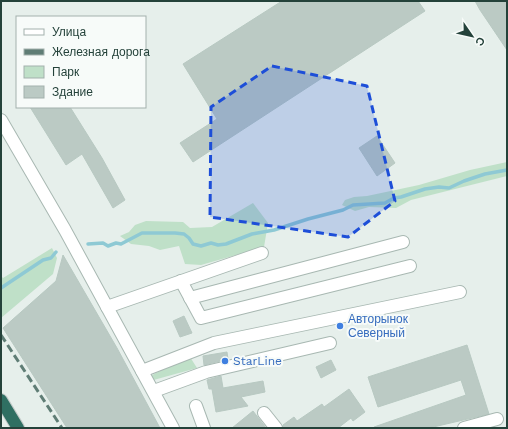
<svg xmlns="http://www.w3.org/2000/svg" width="508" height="429" font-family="'Work Sans',sans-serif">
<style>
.green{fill:#bfe0c8}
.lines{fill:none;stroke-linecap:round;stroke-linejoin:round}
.stream{stroke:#8ec9d4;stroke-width:3.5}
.building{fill:#bbcac4;stroke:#b8c9c2}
.minor-casing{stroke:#a8b8b2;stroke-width:14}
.highway-casing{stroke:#c2cac8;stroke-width:14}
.minor{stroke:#fff;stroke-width:12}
.highway{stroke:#2f6f62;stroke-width:12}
.rail{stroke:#5f7d75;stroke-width:3;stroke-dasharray:8 4;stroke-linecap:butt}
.marked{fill:#1d4ed8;fill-opacity:0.2;stroke:#1d4ed8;stroke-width:3;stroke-dasharray:8 5;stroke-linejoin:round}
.shop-dot{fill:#3f7fe0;stroke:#f7fbf9;stroke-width:1.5}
.labels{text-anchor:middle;stroke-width:4;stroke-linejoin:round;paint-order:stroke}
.shop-label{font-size:12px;fill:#366cbe;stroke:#f7fbf9;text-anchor:start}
</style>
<rect width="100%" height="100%" fill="#e6efeb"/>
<g class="green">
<path d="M507,162V176L411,200L396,208L369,207L355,211L342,205L345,200L354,197L367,196L419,185L470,170Z"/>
<path d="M253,203L268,223L264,247L201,265L185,264L179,246L160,250L149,246L131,244L120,236L129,232L135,225L146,221L183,222L190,228L212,227Z"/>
<path d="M52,248L57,258L53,274L1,318V276L3,278Z"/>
<path d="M190,357L197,368L150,381V377L154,374Z"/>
</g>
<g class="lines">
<g class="stream">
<path d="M88,244L103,243L108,246L116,243L121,244L142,233H175L184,234L189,238L193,244L201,246L211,243L218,245L226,244L252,234L274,230L308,219L343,210L353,205L385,203L394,198L401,197L425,189L439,187L449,188L464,181L485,174L507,170"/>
<path d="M1,288L43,260L51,258L56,252"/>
</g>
</g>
<g class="building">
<path d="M282,1H418L425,11L193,162L180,143L217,119L183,64Z"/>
<path d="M475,1H507V50L480,10Z"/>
<path d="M30,107H70L102,158L125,200L113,208L82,154L66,165Z"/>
<path d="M377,136L395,163L377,176L359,148Z"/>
<path d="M63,255L117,348L160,428H67L3,328L56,281Z"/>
<path d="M184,316L192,333L180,337L173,321Z"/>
<path d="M467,345L489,414L429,428H375L374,427L466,395L461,380L378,407L368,377Z"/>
<path d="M227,352L228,359L204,365L203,356Z"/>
<path d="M331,360L336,370L321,378L316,367Z"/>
<path d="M221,376L223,388L263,381L265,392L241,397L248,406L216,412L212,389H209L207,380Z"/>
<path d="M349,389L365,412L353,421L351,418L338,428H283V425L294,417L297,421L322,404L324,407Z"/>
<path d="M253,411L266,428H232Z"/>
</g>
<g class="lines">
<g class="minor-casing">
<g id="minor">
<path d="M1,120L65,230L173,428"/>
<path d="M181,281L201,318L410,266"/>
<path d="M190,298L403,242"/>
<path d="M107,307L262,253"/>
<path d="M142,371L214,343L460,292"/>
<path d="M154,391L206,372L330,343"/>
<path d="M196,406L204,428"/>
<path d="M264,413L276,428"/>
<path d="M464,428L497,419"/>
</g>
</g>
<g class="highway-casing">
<path id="highway" d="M1,400L18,428"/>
</g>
<use href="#minor" class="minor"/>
<use href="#highway" class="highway"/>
<path class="rail" d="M1,335L62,428"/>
</g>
<path class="marked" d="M272,66L367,86L395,201L348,237L210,217L211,107Z"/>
<g class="shop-dot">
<circle cx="340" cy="326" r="4"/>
<circle cx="225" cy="361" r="4"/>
</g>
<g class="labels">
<g class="shop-label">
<text x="348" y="323">Авторынок<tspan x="348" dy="14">Северный</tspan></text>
<text x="233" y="365">StarLine</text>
</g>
</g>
<rect width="508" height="429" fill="none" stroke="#24423a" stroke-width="4"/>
<rect x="16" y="16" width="130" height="92" fill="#f7fbf9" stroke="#a3b1ad"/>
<rect x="24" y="29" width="20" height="6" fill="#ffffff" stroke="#a3b1ad"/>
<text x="52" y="36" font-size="12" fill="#24423a">Улица</text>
<rect x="24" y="49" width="20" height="6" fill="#5f7d75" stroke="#a3b1ad"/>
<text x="52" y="56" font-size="12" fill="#24423a">Железная дорога</text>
<rect x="24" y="66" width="20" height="12" fill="#bfe0c8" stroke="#a3b1ad"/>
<text x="52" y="76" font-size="12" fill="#24423a">Парк</text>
<rect x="24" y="86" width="20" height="12" fill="#bbcac4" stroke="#a3b1ad"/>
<text x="52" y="96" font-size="12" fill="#24423a">Здание</text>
<g transform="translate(472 36) rotate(124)" stroke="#f7fbf9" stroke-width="3" paint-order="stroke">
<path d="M0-3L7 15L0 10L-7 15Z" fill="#24423a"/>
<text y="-6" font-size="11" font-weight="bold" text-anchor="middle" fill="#24423a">С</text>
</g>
</svg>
